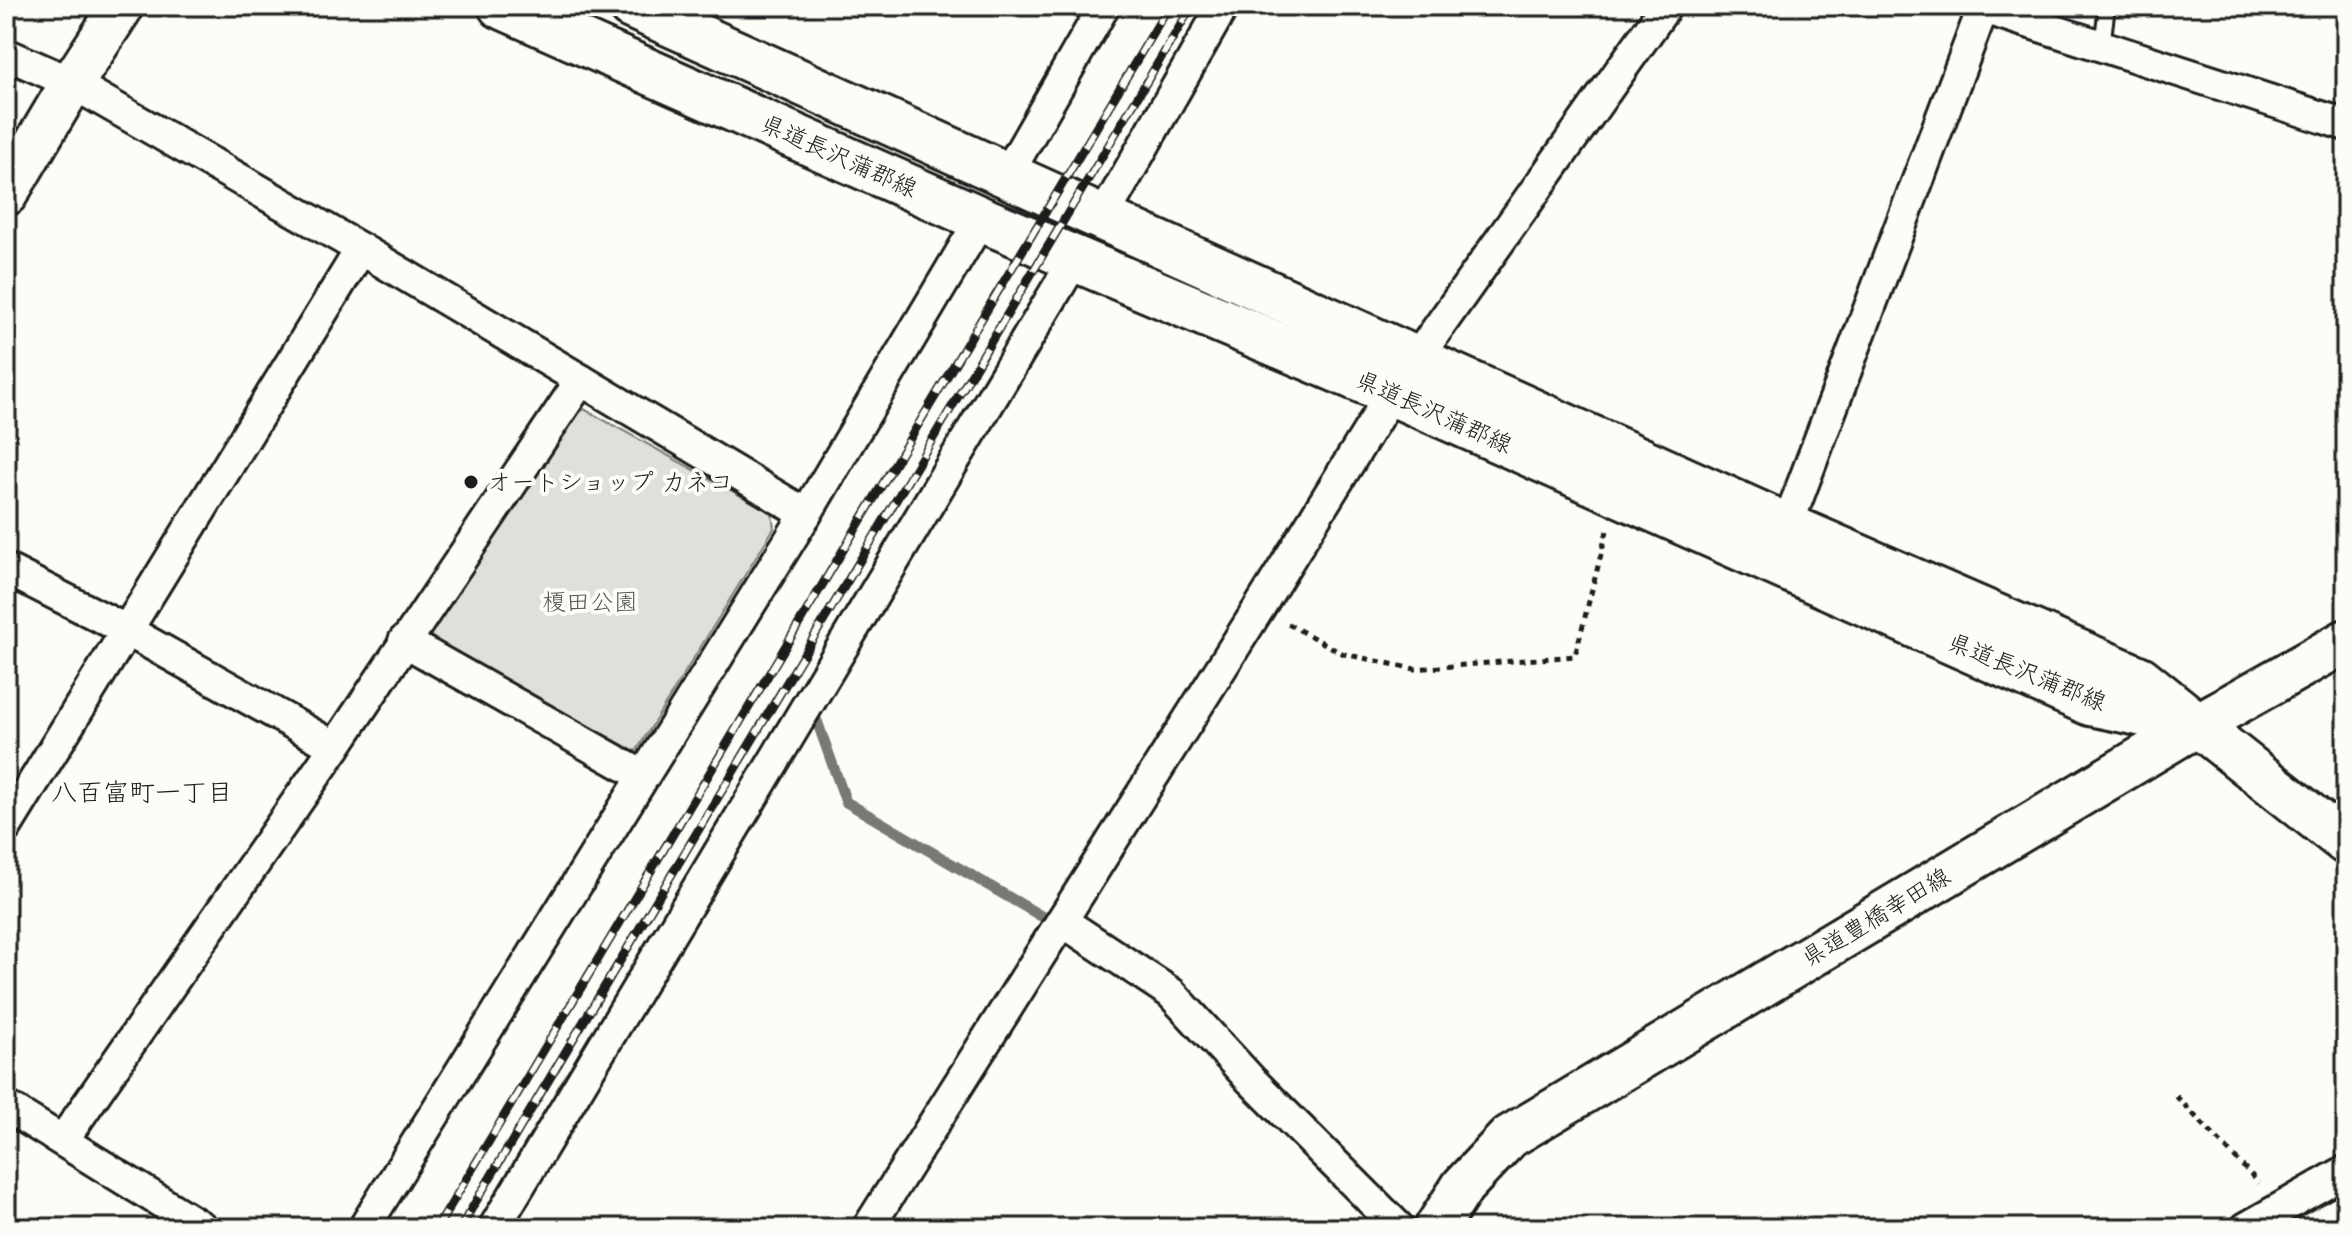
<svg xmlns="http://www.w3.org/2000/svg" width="2352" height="1234" font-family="Mali,'Klee One',sans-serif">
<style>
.green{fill:#e0dfdb;stroke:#7e7e7c;stroke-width:2}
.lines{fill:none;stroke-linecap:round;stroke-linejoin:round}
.stream{stroke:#797876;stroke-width:11}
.lane-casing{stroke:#1c1c1c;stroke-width:20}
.street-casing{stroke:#1c1c1c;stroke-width:36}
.secondary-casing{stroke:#1c1c1c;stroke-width:48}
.primary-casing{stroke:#1c1c1c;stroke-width:50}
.path{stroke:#1c1c1c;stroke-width:5;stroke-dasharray:6 6;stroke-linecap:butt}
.lane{stroke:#fdfcf7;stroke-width:14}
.street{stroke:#fdfcf7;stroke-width:30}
.secondary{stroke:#fdfcf7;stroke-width:42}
.primary{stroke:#fdfcf7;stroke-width:44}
.rail-casing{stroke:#1c1c1c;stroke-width:9}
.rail{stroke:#fdfcf7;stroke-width:6;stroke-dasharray:18;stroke-linecap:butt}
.poi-dot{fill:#1c1c1c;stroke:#fdfcf7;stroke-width:3}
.labels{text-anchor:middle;stroke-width:8;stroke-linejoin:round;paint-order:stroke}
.street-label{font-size:24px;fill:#1c1c1c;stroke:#fdfcf7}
.poi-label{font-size:24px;fill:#1c1c1c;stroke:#fdfcf7;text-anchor:start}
.park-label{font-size:24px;fill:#575655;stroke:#fdfcf7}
.neighbourhood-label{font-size:26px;fill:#1c1c1c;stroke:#fdfcf7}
</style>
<rect width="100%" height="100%" fill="#fdfcf7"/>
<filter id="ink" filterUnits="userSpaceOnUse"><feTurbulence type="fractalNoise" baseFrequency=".0125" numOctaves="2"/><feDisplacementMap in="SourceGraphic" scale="16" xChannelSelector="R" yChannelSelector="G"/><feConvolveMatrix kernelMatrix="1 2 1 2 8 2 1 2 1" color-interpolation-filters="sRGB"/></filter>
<g filter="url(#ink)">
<path class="green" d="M584,409L772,513L774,528L637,750L619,754L428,646L426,633L574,417Z"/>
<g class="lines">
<path class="stream" d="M817,721L846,802L1041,916"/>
<g class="lane-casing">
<path id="lane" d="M2102,46L2107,6"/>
</g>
<g class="street-casing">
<g id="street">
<path d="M1978,6L2346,125"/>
<path d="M6,54L72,83L361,249L806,514"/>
<path d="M1007,175L1104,6"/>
<path d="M1103,217L1223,6"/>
<path d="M1787,526L1983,8"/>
<path d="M6,569L128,631L335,747"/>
<path d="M404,641L643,776"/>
<path d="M6,827L361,249"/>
<path d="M1062,921L1171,993L1251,1080L1399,1228"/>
<path d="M6,1106L203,1228"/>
<path d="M63,1140L335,747L581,380"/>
<path d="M364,1228L806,514L981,219"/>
<path d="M494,1228L1075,259"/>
<path d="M868,1228L1259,608L1392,393L1666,6"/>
<path d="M2246,1228L2346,1171"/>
</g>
</g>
<g class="secondary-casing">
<g id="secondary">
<path d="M6,194L72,83L122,6"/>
<path d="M2197,725L2346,843"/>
<path d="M1436,1228L1463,1186L1509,1137L2197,725L2346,641"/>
</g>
</g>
<g class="primary-casing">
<g id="primary">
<path d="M501,6L981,219L1392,393L2090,703L2197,725"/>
<path d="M631,6L1787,526L2140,679L2191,720"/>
</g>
</g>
<g class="path">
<path d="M1288,624L1344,654L1415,669L1575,656L1607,531"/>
<path d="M2176,1096L2259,1183"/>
<path d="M1950,1220L1957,1228"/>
</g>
<use href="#lane" class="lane"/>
<use href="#street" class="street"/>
<use href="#secondary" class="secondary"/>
<use href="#primary" class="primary"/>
<g class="rail-casing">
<g id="rail">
<path d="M437,1228L1169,6"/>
<path d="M460,1228L1192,6"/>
</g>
</g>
<use href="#rail" class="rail"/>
</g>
</g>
<circle class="poi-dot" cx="471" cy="482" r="8"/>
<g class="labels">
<g class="street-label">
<text transform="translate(839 156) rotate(24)" y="8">県道長沢蒲郡線</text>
<text transform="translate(1434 412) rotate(24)" y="8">県道長沢蒲郡線</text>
<text transform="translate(2027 672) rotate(22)" y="8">県道長沢蒲郡線</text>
<text transform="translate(1876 917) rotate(-31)" y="8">県道豊橋幸田線</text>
</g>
<g class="poi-label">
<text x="487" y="490">オートショップ カネコ</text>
</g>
<g class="park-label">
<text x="590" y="610">榎田公園</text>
</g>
<g class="neighbourhood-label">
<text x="142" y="801">八百富町一丁目</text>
</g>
</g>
<rect width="2352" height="1234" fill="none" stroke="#fdfcf7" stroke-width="32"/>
<rect x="16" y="16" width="2320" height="1202" fill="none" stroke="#1c1c1c" stroke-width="3" filter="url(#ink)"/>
</svg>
